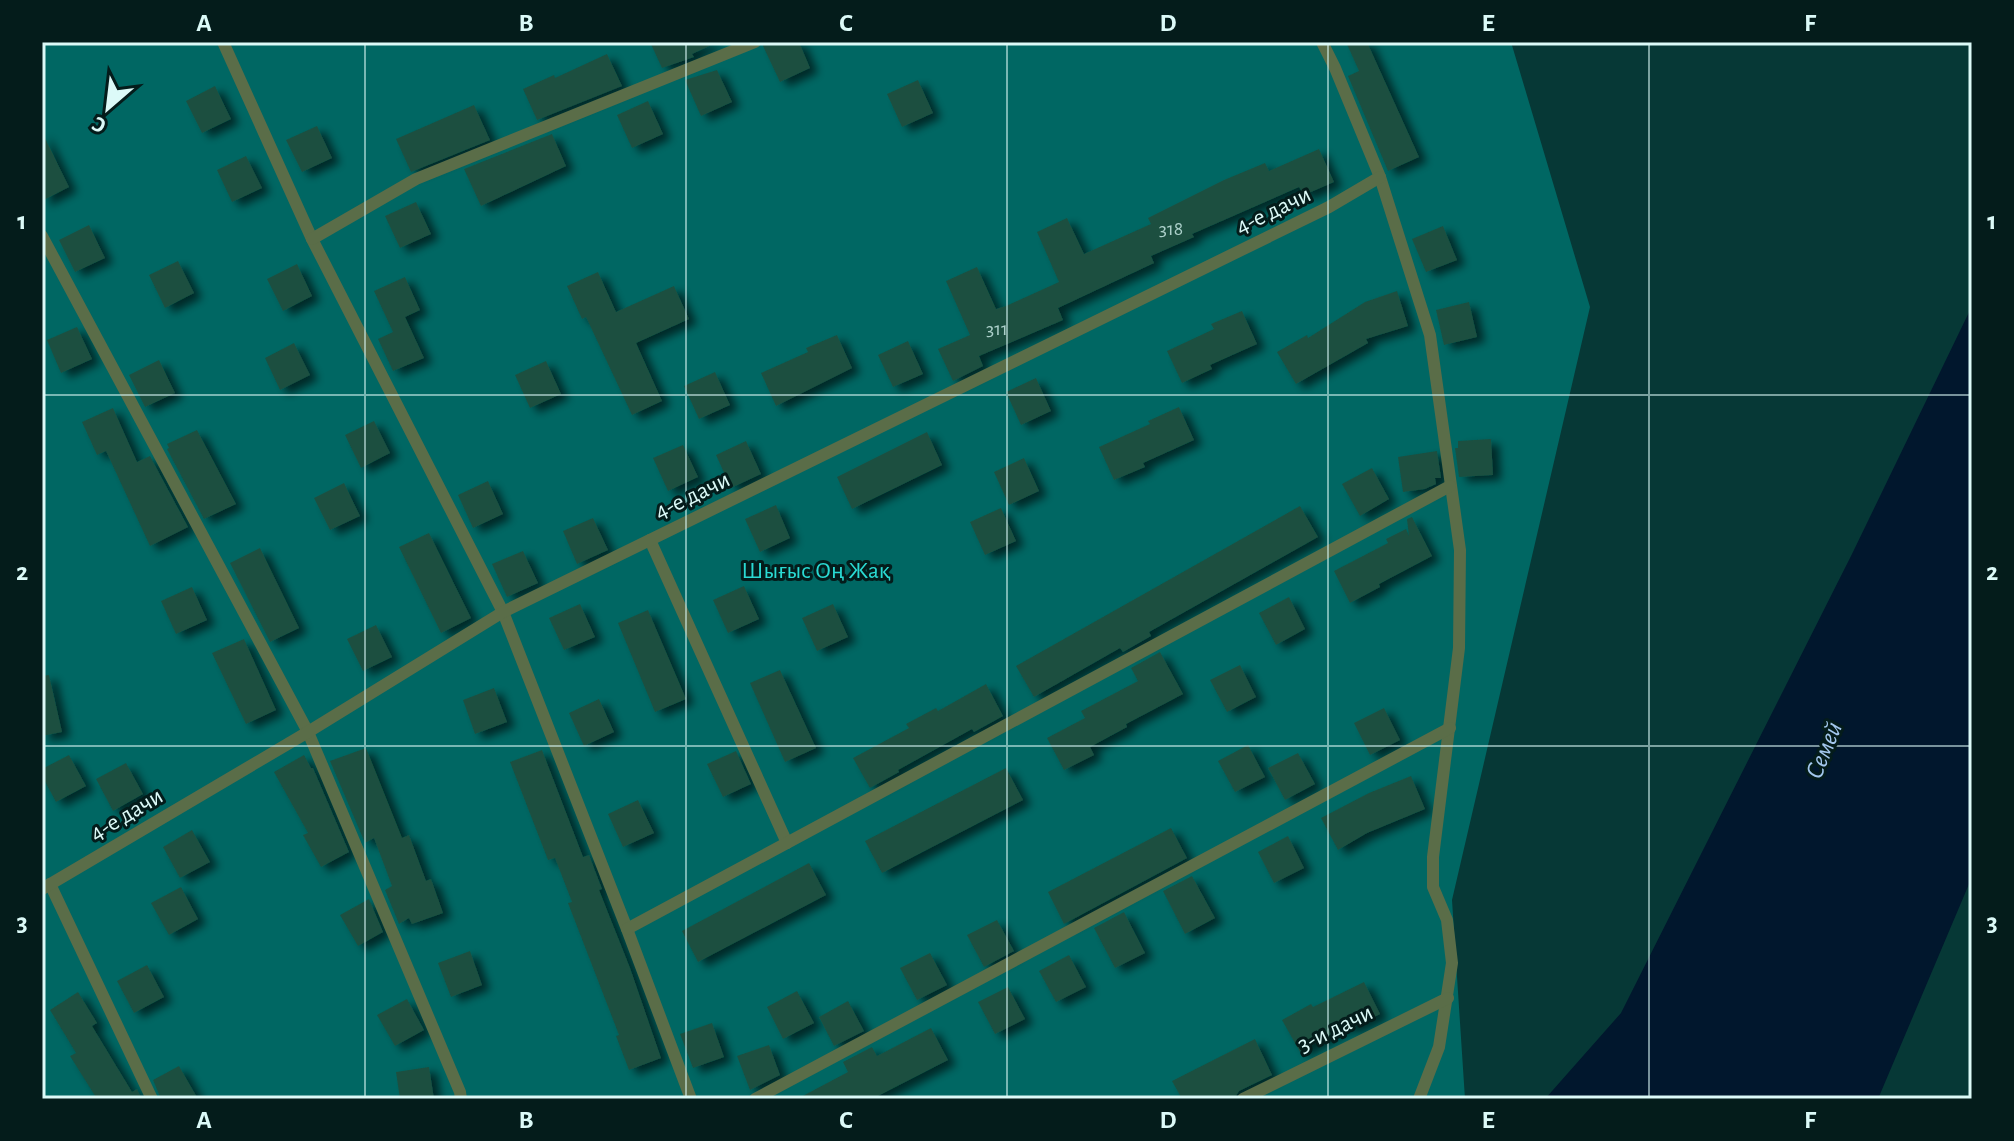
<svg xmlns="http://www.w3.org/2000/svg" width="2014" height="1141" font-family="'Alegreya Sans',sans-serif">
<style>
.green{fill:#006763}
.water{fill:#01172d}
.building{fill:#1b5040;filter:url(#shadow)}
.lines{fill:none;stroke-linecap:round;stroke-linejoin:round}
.lane{stroke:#5a6d48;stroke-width:12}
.grid{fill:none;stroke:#dcfaf8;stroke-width:2;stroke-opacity:0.55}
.labels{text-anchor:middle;stroke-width:6;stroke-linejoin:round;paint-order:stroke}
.number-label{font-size:20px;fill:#acd0ca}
.street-label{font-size:24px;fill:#dcfaf8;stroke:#041c1b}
.park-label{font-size:24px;fill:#2adad3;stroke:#041c1b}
.water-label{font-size:26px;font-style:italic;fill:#a3c7ed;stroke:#041c1b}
.neatline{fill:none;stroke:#dcfaf8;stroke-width:3}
.grid-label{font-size:26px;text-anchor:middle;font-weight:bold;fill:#dcfaf8}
</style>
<defs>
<filter id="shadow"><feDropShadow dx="8" dy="5" stdDeviation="4" flood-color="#0009"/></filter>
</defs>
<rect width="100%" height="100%" fill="#063836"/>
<path class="green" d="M42,42H1511L1590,307L1452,900L1465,1099H42Z"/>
<path class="water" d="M1972,306V877L1878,1099H1545L1621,1013L1852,554Z"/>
<g class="building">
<path d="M650,42H718L692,54L694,57L662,68Z"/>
<path d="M764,42H799L810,68L780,82L763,46Z"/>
<path d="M1346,42H1367L1419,157L1388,171L1348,76L1359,71Z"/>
<path d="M607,54L622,86L537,120L523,89L554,75L555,78Z"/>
<path d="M717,70L732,102L701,116L685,80Z"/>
<path d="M918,80L933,113L902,127L887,94Z"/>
<path d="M215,86L231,119L202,133L186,101Z"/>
<path d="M648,101L663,134L632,148L617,115Z"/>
<path d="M474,105L490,140L411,172L396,139Z"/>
<path d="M317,126L332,158L302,172L286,140Z"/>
<path d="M42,132L69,187L42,201Z"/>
<path d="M552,134L566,166L481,206L464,169Z"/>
<path d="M1319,149L1334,182L1304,195L1299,187L1192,234L1194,237L1151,256L1154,263L1058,308L1063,320L979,356L983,366L953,381L938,349L970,335L946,281L977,267L996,309L1006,306L1059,282L1037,232L1067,218L1084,254L1151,224L1148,218L1224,180L1265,163L1269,171Z"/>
<path d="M246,156L262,188L232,202L217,170Z"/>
<path d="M416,202L431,234L400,248L385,216Z"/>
<path d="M89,225L105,258L75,272L59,240Z"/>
<path d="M1443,226L1457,260L1426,272L1412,239Z"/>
<path d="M178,261L194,293L165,308L149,275Z"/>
<path d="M297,264L312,296L283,311L267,279Z"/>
<path d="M598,272L616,312L674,286L689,319L636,343L662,401L632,415L586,317L582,319L567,286Z"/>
<path d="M405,277L420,310L405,317L424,358L393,371L378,339L393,332L374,291Z"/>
<path d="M1397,291L1408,326L1366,339L1368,343L1296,384L1277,352L1307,335L1308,338L1365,302Z"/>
<path d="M1469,302L1477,337L1444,345L1436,310Z"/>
<path d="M1242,311L1257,344L1210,365L1212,369L1182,383L1167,351L1214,329L1211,324Z"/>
<path d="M77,327L92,359L61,373L47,340Z"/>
<path d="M837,335L852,368L776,406L761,373L808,352L806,348Z"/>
<path d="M908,341L923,374L893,387L878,355Z"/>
<path d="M294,343L310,375L280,390L265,358Z"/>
<path d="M159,360L175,393L145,407L129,375Z"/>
<path d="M546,361L561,394L530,408L515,375Z"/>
<path d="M715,372L730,405L699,419L684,386Z"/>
<path d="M1036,378L1051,411L1021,425L1006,392Z"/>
<path d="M1179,407L1194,440L1143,463L1145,467L1114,480L1099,447L1150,424L1148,421Z"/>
<path d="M113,408L137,462L150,456L188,527L150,546L106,451L97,455L82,422Z"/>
<path d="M374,421L390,453L361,468L345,435Z"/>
<path d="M197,430L236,504L204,519L167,449L169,448L167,444Z"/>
<path d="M927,432L942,465L852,509L837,477Z"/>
<path d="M1491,439L1493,475L1459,477L1455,448H1458V441Z"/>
<path d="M746,441L761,474L731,488L716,455Z"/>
<path d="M683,445L698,477L668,491L653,458Z"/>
<path d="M1437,451L1441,478H1435L1436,484L1425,489L1403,492L1398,457Z"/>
<path d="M1024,458L1039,491L1009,505L994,472Z"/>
<path d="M1372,468L1389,499L1360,516L1342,484Z"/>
<path d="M488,481L503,514L473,528L458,495Z"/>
<path d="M344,483L360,516L330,530L314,498Z"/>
<path d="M776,505L790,538L760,552L745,519Z"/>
<path d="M1300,506L1318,537L1149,632L1151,636L1123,652L1120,648L1034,697L1016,666Z"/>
<path d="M1001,508L1016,541L985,555L970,522Z"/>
<path d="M1412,517L1432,556L1379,584L1380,587L1350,603L1334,571L1388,543L1386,539L1406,529L1409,536L1407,519Z"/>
<path d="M593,518L608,550L577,564L563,531Z"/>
<path d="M429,533L471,618L441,633L399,547Z"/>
<path d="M260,548L299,628L270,642L230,563Z"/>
<path d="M523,551L538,583L507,597L492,564Z"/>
<path d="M744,586L759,619L728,633L713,600Z"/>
<path d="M192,587L207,620L176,634L161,601Z"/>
<path d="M1289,597L1305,629L1276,645L1259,613Z"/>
<path d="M580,604L595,637L564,650L549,618Z"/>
<path d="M833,604L848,637L817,651L802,618Z"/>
<path d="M648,610L686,699L655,712L618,623Z"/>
<path d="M376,625L392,657L363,671L347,639Z"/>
<path d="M244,639L276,710L246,724L212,653Z"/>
<path d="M1160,652L1183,694L1126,724L1127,727L1090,747L1094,755L1064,770L1047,738L1085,718L1081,711L1138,681L1131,668Z"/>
<path d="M1240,665L1256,697L1227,712L1210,680Z"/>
<path d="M780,670L816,748L785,762L750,683Z"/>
<path d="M49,675L62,732L42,736V676Z"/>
<path d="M986,684L1003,716L974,732L972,729L898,770L899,772L870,788L853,758L909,728L906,724L936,708L938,711Z"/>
<path d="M494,688L507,722L475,734L463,700Z"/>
<path d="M599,699L614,732L584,746L569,713Z"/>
<path d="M1384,708L1400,740L1370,755L1354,723Z"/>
<path d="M1248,745L1265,777L1235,792L1218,761Z"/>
<path d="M366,748L402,838L409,835L426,881L431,879L443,913L412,924L409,918L399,924L385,890L392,886L374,838L365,843L330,761Z"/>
<path d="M542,750L583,857L589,855L602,889L599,890L630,968L661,1058L629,1070L616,1036L619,1035L568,903L572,902L555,858L548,860L510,762Z"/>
<path d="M736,751L751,784L723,797L707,764Z"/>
<path d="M1298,753L1315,784L1285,800L1268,768Z"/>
<path d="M69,755L86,786L56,802L42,776V769Z"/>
<path d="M304,755L311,768H313L349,852L321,867L303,835L308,833L274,772Z"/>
<path d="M126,763L143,794L113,811L96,779Z"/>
<path d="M1006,768L1023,800L882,873L865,841Z"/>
<path d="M1411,776L1425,809L1367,833L1338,850L1321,818L1369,793Z"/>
<path d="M638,800L654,833L623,847L608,814Z"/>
<path d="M1171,828L1187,858L1064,924L1048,892Z"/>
<path d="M192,830L210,862L180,878L163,847Z"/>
<path d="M1288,836L1304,868L1274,883L1258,852Z"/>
<path d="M809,863L826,895L698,962L682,931Z"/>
<path d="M1192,876L1215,918L1185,934L1163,891Z"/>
<path d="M181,887L198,919L169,935L151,903Z"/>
<path d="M369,899L383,932L358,946L340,915Z"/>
<path d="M1124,912L1145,953L1115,968L1094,928Z"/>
<path d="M997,920L1014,951L984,967L967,935Z"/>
<path d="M470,951L482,985L451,997L438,963Z"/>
<path d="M930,953L947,985L917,1000L900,968Z"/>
<path d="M1069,955L1086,987L1056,1002L1039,971Z"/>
<path d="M147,965L164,997L134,1013L117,981Z"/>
<path d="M1364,982L1380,1014L1350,1029L1348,1025L1300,1052L1282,1020L1311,1004L1313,1007Z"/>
<path d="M1008,987L1025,1019L995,1034L978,1002Z"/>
<path d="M797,991L814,1023L783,1039L767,1007Z"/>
<path d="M78,992L97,1023L92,1026L132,1092L137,1089L142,1099H97L70,1056L76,1053L50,1010Z"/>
<path d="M407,999L424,1030L395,1046L377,1015Z"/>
<path d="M848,1001L864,1031L834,1046L819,1017Z"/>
<path d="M712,1023L724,1057L693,1068L680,1034Z"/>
<path d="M931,1028L948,1060L872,1099H797L848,1072L843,1062L872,1047L877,1056Z"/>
<path d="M1255,1039L1272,1075L1239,1091L1234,1099H1182L1172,1081Z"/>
<path d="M769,1045L780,1075L750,1090L737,1056Z"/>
<path d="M179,1066L198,1099H161L153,1080Z"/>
<path d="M429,1067L434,1099H400L396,1072Z"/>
</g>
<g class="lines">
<g class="lane">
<path d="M223,42L312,239L503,612L627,929L691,1099"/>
<path d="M1322,42L1335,68L1380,177L1430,335L1460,550L1459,648L1433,857V887L1447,920L1452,963L1439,1047L1419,1099"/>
<path d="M42,236L308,732L460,1092L461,1099"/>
<path d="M312,239L416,179L755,42"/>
<path d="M650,540L787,843"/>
<path d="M50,884L152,1099"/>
<path d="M42,889L308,732L503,612L1329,207L1380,177"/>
<path d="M627,929L1450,486"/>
<path d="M755,1099L1450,728"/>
<path d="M1243,1099L1448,998"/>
</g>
</g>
<path class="grid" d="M365,42V1099M686,42V1099M1007,42V1099M1328,42V1099M1649,42V1099M42,395H1972M42,746H1972"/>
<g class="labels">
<g class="number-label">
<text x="1171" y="235">318</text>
<text x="997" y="335">311</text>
</g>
<g class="street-label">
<text transform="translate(1273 210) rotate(-26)" y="8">4-е дачи</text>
<text transform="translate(692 495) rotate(-26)" y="8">4-е дачи</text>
<text transform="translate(126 814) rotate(-31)" y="8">4-е дачи</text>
<text transform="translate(1335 1028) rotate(-26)" y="8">3-и дачи</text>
</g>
<g class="park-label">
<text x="816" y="578">Шығыс Оң Жақ</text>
</g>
<g class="water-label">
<text transform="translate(1823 750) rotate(-68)" y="9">Семей</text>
</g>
</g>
<rect width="2014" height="1141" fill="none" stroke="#041c1b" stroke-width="88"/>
<g transform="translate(108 108) rotate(208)" stroke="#041c1b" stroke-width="6" paint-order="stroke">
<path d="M0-6L14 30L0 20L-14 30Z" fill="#dcfaf8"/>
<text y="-12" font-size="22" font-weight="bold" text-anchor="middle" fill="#dcfaf8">С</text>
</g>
<rect x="44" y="44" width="1926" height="1053" class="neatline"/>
<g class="grid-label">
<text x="204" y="31">A</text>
<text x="526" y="31">B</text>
<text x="846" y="31">C</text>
<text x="1168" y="31">D</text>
<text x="1488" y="31">E</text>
<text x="1810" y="31">F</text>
<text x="22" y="229">1</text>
<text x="1992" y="229">1</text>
<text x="22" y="580">2</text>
<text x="1992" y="580">2</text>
<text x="22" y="931">3</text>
<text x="1992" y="931">3</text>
<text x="204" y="1128">A</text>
<text x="526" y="1128">B</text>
<text x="846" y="1128">C</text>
<text x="1168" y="1128">D</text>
<text x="1488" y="1128">E</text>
<text x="1810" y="1128">F</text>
</g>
</svg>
